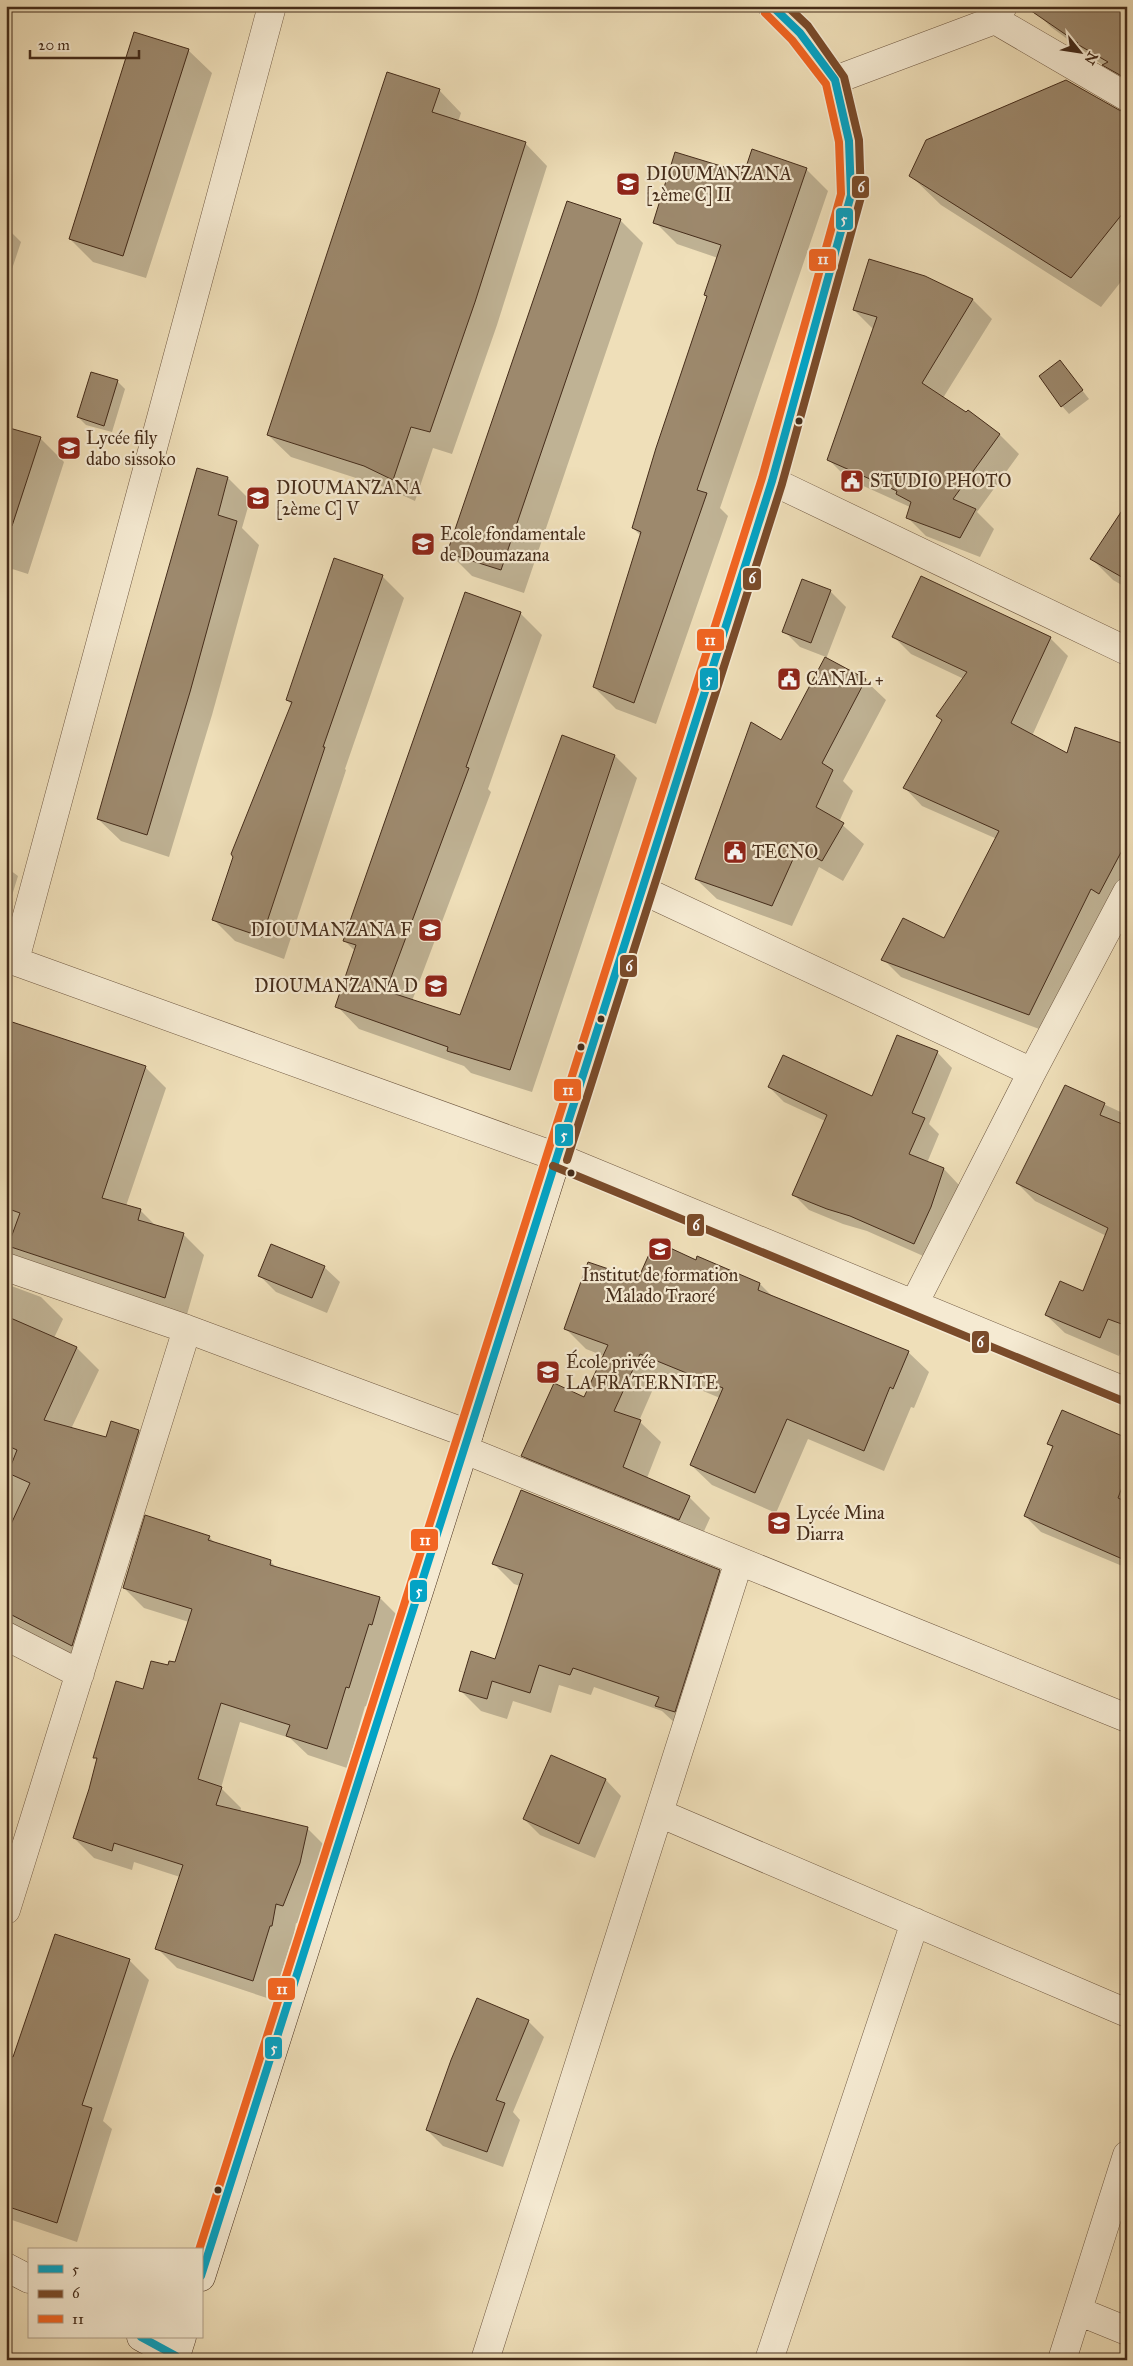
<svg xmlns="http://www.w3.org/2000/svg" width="1133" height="2366" font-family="'IM FELL Great Primer',serif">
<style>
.shadow{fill:#0003}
.building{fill:#9d896d;stroke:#452c1a}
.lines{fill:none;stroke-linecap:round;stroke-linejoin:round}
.street-casing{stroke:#705942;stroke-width:29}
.secondary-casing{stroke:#452c1a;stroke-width:29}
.street{stroke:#f5ead2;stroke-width:28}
.secondary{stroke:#f5ead2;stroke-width:28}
.bus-1-casing{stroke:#f5ead2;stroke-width:11}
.bus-2-casing{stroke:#f5ead2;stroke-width:11}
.bus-3-casing{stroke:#f5ead2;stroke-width:11}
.bus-1{stroke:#03a3c5;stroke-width:8}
.bus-2{stroke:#7a4b2a;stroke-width:8}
.bus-3{stroke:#f26522;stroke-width:8}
.bus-dot{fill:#452c1a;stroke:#f5ead2;stroke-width:2}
.labels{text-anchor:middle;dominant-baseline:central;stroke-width:4.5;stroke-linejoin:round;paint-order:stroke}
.poi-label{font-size:18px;fill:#452c1a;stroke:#f5ead2;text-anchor:start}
.line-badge{stroke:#f5ead2;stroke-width:2}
.badge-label{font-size:14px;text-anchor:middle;font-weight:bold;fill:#fff}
</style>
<rect width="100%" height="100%" fill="#efdfb9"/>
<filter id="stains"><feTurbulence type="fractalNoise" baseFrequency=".004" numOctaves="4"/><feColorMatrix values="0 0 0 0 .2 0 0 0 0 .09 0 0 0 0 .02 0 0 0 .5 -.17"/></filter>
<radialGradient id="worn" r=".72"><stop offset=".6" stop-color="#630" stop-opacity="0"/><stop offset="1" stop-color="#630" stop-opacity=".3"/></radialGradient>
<!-- shadow -->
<path class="shadow" d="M 1127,6 L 1127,83 L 1051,27 L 1038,14 Z
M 188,50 L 212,73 L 146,278 L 93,262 L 70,239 Z
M 439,90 L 461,113 L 458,122 L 525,143 L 547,166 L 497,325 L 452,454 L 433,448 L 415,501 L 387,488 L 291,457 L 268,435 Z
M 1127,122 L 1127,274 L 1101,307 L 941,205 L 911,176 Z
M 806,169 L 828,191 L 720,508 L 728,516 L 656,724 L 616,709 L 594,687 L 641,536 L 633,528 L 708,297 L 705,295 L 718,258 L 677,244 L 655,222 L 745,174 Z
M 620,220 L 643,243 L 524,593 L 472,576 L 448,552 Z
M 6,227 L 21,242 L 6,287 Z
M 925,277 L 973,300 L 992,319 L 943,398 L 966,414 L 968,412 L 1000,435 L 1019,454 L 977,512 L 994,529 L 980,557 L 926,536 L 907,517 L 910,507 L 848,479 L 829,460 L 873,329 L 854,310 Z
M 1060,362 L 1089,399 L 1069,414 L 1062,406 Z
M 117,381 L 125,389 L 112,432 L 86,425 L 78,417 Z
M 6,428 L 40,438 L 64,462 L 28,574 L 6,567 Z
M 198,469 L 228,478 L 250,500 L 242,528 L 259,545 L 212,715 L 169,857 L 121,841 L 98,819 Z
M 1127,505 L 1127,588 L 1113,580 L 1092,559 Z
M 382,576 L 404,598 L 345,769 L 346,770 L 284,959 L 235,941 L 213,919 L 292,705 L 287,700 Z
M 921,578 L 1050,638 L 1068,656 L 1032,736 L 1067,755 L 1127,746 L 1127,893 L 1047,1032 L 901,977 L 883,959 L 945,940 L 997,839 L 922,806 L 905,788 L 943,721 L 937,716 L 964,679 L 911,654 L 893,636 Z
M 830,591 L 846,607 L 826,659 L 865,680 L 886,700 L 843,781 L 853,791 L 839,822 L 864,844 L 843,881 L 819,867 L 792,926 L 717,899 L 696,879 L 782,741 L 826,657 L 800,647 L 784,631 Z
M 520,613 L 542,635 L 488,789 L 491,792 L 412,1001 L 461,1017 L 562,737 L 615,756 L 637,778 L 532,1092 L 471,1073 L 464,1066 L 359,1029 L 337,1006 L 355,951 L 345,941 Z
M 6,867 L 18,876 L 10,902 L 6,901 Z
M 6,1022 L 146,1068 L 166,1088 L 126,1206 L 141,1211 L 156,1226 L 183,1234 L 204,1255 L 186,1318 L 29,1272 L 8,1252 L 14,1233 L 6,1231 Z
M 937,1052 L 952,1068 L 929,1124 L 939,1134 L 927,1163 L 944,1169 L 959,1185 L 946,1223 L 930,1259 L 867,1231 L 843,1224 L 809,1210 L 793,1194 L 825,1121 L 784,1102 L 769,1087 L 873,1098 Z
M 1065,1086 L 1127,1115 L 1127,1246 L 1035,1201 L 1017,1183 Z
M 1127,1250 L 1127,1337 L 1119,1356 L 1065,1333 L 1046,1315 L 1084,1292 Z
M 696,1261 L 760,1284 L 773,1297 L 908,1352 L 929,1372 L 914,1408 L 911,1407 L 884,1471 L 808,1439 L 776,1513 L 712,1485 L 691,1465 L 720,1398 L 660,1373 L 639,1421 L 661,1442 L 647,1478 L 689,1497 L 710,1518 L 700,1540 L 543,1476 L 523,1456 L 585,1399 L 604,1356 L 586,1349 L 566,1329 L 638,1280 Z
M 324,1267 L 340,1282 L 327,1313 L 276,1292 L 260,1276 Z
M 6,1284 L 41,1297 L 63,1319 L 54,1338 L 77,1348 L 99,1370 L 71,1429 L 107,1438 L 139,1431 L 161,1453 L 94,1667 L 6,1621 Z
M 1127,1440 L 1127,1568 L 1041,1532 L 1025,1516 L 1054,1449 L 1048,1444 Z
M 209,1537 L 216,1544 L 270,1561 L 277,1568 L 380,1598 L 400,1618 L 369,1708 L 365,1706 L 347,1768 L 308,1755 L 290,1738 L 240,1722 L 221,1788 L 241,1808 L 240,1812 L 307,1828 L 327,1848 L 303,1925 L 296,1923 L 292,1945 L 290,1945 L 273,2000 L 177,1968 L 157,1948 L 180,1877 L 134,1862 L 132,1870 L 94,1858 L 74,1838 L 98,1760 L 95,1757 L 143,1691 L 169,1667 L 175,1664 L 189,1622 L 144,1608 L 124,1588 Z
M 493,1563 L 719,1571 L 740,1592 L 678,1726 L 662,1711 L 594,1687 L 591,1695 L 559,1685 L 551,1713 L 513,1701 L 507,1719 L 481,1711 L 460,1690 L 496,1660 L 520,1586 L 514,1584 Z
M 551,1757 L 606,1780 L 621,1796 L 595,1858 L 540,1835 L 524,1819 Z
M 129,1960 L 149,1980 L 103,2121 L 112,2129 L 77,2242 L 6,2218 L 6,2056 L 14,2059 Z
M 528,2021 L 544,2037 L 513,2112 L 520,2120 L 503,2167 L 443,2146 L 427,2130 Z"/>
<!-- building -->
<path class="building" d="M 1024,6 L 1127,6 L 1127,79 L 1102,65 L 1108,62 L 1077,44 L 1078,43 Z
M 134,32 L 189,49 L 123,256 L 69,239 Z
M 387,72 L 440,89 L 432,112 L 526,142 L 475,302 L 430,432 L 411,427 L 393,480 L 364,466 L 267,435 Z
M 1066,80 L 1119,110 L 1127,113 L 1127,208 L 1071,278 L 909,176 L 926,140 Z
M 752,149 L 807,168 L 697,490 L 707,493 L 634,703 L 593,687 L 641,532 L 632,528 L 656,448 L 707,296 L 704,295 L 721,245 L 653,223 L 675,152 L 744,173 Z
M 567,201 L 621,219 L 501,570 L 447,553 Z
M 869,259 L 925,276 L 973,299 L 922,383 L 966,412 L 968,410 L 1000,434 L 953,499 L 976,509 L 960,538 L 906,518 L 911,502 L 896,494 L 897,491 L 827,460 L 877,317 L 853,310 Z
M 1060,360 L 1083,390 L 1061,407 L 1039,376 Z
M 91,372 L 118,380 L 104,426 L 77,417 Z
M 6,427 L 41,437 L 12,526 L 6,526 Z
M 197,468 L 228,477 L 218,515 L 237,521 L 190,692 L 147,835 L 97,819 Z
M 1127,503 L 1127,580 L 1090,559 Z
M 334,558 L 383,575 L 323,747 L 325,747 L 262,937 L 212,920 L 233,857 L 231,854 L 292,702 L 286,700 Z
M 921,576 L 1051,637 L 1011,723 L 1067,753 L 1075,727 L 1127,745 L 1127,841 L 1099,894 L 1091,889 L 1029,1015 L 881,960 L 903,918 L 944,938 L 999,831 L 903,788 L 942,720 L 936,716 L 967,672 L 892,637 Z
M 802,579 L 831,590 L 811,643 L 782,632 Z
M 465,592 L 521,612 L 466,767 L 469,768 L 386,991 L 460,1015 L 562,735 L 615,755 L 510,1070 L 447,1051 L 448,1047 L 335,1007 L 356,945 L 343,941 Z
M 825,657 L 866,679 L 822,763 L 833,770 L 816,807 L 844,823 L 822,861 L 798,848 L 772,906 L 695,879 L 751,722 L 781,740 Z
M 6,1020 L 146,1066 L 102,1198 L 141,1209 L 138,1220 L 184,1233 L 165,1298 L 8,1246 L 20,1213 L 6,1208 Z
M 897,1035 L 938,1051 L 912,1113 L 925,1118 L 909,1154 L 944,1168 L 931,1207 L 914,1244 L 850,1216 L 827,1209 L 792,1195 L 827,1115 L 768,1087 L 783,1055 L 872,1096 Z
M 1065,1085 L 1105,1103 L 1100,1115 L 1127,1126 L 1127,1326 L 1108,1319 L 1100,1338 L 1045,1315 L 1060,1281 L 1083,1291 L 1108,1228 L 1016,1183 Z
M 655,1241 L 696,1260 L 697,1256 L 760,1283 L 758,1290 L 909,1351 L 893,1389 L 890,1387 L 864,1451 L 787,1419 L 755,1493 L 690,1465 L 723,1388 L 640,1354 L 614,1411 L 641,1420 L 623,1467 L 690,1496 L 679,1520 L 521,1456 L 554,1383 L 584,1397 L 608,1345 L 564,1329 L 588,1262 L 638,1279 Z
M 271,1244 L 325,1266 L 312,1298 L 258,1276 Z
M 6,1316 L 77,1347 L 44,1420 L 106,1437 L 111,1421 L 139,1430 L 72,1646 L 6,1612 L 6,1535 L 30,1483 L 8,1473 L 17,1450 L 6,1445 Z
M 1062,1410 L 1127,1438 L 1127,1474 L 1118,1498 L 1127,1502 L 1127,1561 L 1024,1516 L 1053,1446 L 1047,1444 Z
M 521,1490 L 720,1570 L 675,1712 L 655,1706 L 659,1697 L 573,1668 L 570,1675 L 539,1665 L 530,1693 L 492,1681 L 487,1699 L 459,1691 L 471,1651 L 495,1659 L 523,1574 L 492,1564 Z
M 145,1515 L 210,1536 L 208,1540 L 271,1560 L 270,1565 L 380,1597 L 372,1625 L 369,1624 L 349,1688 L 346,1687 L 327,1749 L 286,1736 L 290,1725 L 221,1703 L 198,1779 L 222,1787 L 216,1805 L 308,1827 L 300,1863 L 283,1906 L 276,1904 L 272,1926 L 270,1926 L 253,1981 L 155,1949 L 183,1865 L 114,1843 L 112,1851 L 73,1838 L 89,1789 L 97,1758 L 93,1758 L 116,1681 L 143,1689 L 151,1661 L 168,1665 L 169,1661 L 175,1662 L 192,1609 L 123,1588 Z
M 551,1755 L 606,1779 L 579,1844 L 523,1819 Z
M 55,1934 L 130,1959 L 82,2105 L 92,2108 L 57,2223 L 6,2206 L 6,2055 L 13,2057 Z
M 477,1998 L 529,2020 L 496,2100 L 505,2103 L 487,2152 L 426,2130 L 451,2060 Z"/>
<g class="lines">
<!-- street casing -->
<g class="street-casing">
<path id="street" d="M 995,20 L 1127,97
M 835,80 L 995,20 L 1003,6
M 772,481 L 1127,651
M 642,890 L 1032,1072
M 6,958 L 557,1157 L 1127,1392
M 15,960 L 272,6
M 6,1267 L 187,1329 L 469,1434
M 914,1304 L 1032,1072 L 1127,892
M 465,1450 L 1127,1718
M 6,1636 L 80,1674
M 659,1813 L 1127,2013
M 6,1910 L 187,1329
M 1078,2311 L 1127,2331
M 485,2360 L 739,1561
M 769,2360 L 915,1922
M 1062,2360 L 1127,2155"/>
</g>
<!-- secondary casing -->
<g class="secondary-casing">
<path id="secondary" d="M 6,2267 L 29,2279
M 201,2277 L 772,481 L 851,195 L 849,141 L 835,80 L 800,33 L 772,6
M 141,2337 L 176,2356 L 182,2337"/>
</g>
<!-- street -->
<use href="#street" class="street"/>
<!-- secondary -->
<use href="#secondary" class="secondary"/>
<!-- bus-1 casing -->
<g class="bus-1-casing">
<path id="bus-1" d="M 201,2276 L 772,481 L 851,195 L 849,141 L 835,80 L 800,33 L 772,6
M 141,2337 L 176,2356"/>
</g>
<!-- bus-2 casing -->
<g class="bus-2-casing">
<path id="bus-2" d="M 567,1160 L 782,484 L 861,197 L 859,140 L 844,77 L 808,26 L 787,6
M 553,1166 L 1123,1401"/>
</g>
<!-- bus-3 casing -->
<g class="bus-3-casing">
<path id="bus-3" d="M 199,2250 L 762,478 L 841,194 L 839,142 L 826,84 L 792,40 L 765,13"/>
</g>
<!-- bus-1 -->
<use href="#bus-1" class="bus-1"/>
<!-- bus-2 -->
<use href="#bus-2" class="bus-2"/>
<!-- bus-3 -->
<use href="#bus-3" class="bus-3"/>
</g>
<!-- icons -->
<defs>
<g id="school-square" transform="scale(1.25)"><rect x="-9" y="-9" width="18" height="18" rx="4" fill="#8f2418" stroke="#f5ead2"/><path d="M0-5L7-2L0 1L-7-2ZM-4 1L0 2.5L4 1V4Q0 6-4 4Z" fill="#fff"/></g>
<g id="civic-square" transform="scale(1.25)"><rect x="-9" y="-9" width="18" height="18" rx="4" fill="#8f2418" stroke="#f5ead2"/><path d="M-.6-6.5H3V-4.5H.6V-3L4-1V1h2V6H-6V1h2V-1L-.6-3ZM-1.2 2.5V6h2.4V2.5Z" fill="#fff"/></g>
</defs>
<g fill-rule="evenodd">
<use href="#school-square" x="628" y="184"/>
<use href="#school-square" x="69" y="448"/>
<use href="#civic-square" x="852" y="481"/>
<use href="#school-square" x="258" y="498"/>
<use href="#school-square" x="423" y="544"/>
<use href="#civic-square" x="789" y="679"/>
<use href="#civic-square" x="735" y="852"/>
<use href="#school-square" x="430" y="930"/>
<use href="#school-square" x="436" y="986"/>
<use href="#school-square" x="660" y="1249"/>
<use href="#school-square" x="548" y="1372"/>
<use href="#school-square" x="779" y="1523"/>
</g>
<!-- markers -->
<g class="bus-dot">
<circle cx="799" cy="421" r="4.5"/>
<circle cx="601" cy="1019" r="4.5"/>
<circle cx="581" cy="1047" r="4.5"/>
<circle cx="571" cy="1173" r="4.5"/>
<circle cx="218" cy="2190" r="4.5"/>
</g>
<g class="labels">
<!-- poi labels -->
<g class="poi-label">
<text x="646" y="174">DIOUMANZANA<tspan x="646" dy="21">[2ème C] II</tspan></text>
<text x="86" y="438">Lycée fily<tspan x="86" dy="21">dabo sissoko</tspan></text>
<text x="870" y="481">STUDIO PHOTO</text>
<text x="276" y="488">DIOUMANZANA<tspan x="276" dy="21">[2ème C] V</tspan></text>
<text x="440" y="534">Ecole fondamentale<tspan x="440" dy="21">de Doumazana</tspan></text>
<text x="806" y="679">CANAL +</text>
<text x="752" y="852">TECNO</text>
<text x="412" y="930" text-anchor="end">DIOUMANZANA F</text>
<text x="418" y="986" text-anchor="end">DIOUMANZANA D</text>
<text x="660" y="1275" text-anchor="middle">Institut de formation<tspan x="660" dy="21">Malado Traoré</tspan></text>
<text x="566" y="1362">École privée<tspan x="566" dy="21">LA FRATERNITE</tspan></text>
<text x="796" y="1513">Lycée Mina<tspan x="796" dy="21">Diarra</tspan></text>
</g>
</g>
<g class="line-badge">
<rect x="851" y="175" width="19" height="24" rx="5" fill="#7a4b2a"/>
<rect x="835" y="207" width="19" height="24" rx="5" fill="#03a3c5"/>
<rect x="808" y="248" width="29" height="24" rx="5" fill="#f26522"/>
<rect x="742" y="567" width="20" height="24" rx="5" fill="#7a4b2a"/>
<rect x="696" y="628" width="29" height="24" rx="5" fill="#f26522"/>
<rect x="699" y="667" width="20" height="24" rx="5" fill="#03a3c5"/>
<rect x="619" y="954" width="19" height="24" rx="5" fill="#7a4b2a"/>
<rect x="553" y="1078" width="29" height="24" rx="5" fill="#f26522"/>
<rect x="554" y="1123" width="20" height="24" rx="5" fill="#03a3c5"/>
<rect x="686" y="1213" width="19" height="24" rx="5" fill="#7a4b2a"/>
<rect x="971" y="1330" width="19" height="24" rx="5" fill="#7a4b2a"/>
<rect x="410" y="1528" width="29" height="24" rx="5" fill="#f26522"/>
<rect x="409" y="1579" width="19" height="24" rx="5" fill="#03a3c5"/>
<rect x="267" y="1977" width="29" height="24" rx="5" fill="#f26522"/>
<rect x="264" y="2036" width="19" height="24" rx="5" fill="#03a3c5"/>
</g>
<g class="badge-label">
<text x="861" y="192">6</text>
<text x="844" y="224">5</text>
<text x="823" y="264">11</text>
<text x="752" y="583">6</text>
<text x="710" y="645">11</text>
<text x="709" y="684">5</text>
<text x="629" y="971">6</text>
<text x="568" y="1095">11</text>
<text x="564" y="1140">5</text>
<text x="696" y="1230">6</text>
<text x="980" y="1347">6</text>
<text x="425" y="1545">11</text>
<text x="419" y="1596">5</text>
<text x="282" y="1994">11</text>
<text x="274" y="2053">5</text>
</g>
<!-- margin -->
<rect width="1133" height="2366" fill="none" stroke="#efdfb9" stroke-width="25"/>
<rect x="8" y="8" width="1118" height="2351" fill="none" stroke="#452c1a" stroke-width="2.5"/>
<rect x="12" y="12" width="1108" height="2341" fill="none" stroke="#452c1a"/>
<!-- legend -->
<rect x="28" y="2248" width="175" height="90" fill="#f5ead2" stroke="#af9e88"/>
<rect x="38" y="2265" width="25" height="8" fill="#03a3c5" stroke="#af9e88"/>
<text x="72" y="2274" font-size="15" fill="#452c1a">5</text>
<rect x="38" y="2290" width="25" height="8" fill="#7a4b2a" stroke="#af9e88"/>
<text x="72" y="2298" font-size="15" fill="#452c1a">6</text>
<rect x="38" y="2315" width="25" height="8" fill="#f26522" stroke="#af9e88"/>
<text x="72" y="2324" font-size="15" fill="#452c1a">11</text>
<!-- north arrow -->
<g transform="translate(1080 52) rotate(120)" stroke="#f5ead2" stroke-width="4" paint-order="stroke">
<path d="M0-4L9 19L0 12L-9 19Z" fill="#452c1a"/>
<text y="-8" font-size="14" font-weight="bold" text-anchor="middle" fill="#452c1a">N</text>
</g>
<!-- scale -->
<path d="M30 50v8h109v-8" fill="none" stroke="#452c1a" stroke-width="2.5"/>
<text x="38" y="50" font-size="15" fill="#452c1a" stroke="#f5ead2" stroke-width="4" paint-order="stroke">20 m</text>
<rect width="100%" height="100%" filter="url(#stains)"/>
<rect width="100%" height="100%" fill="url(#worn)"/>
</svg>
